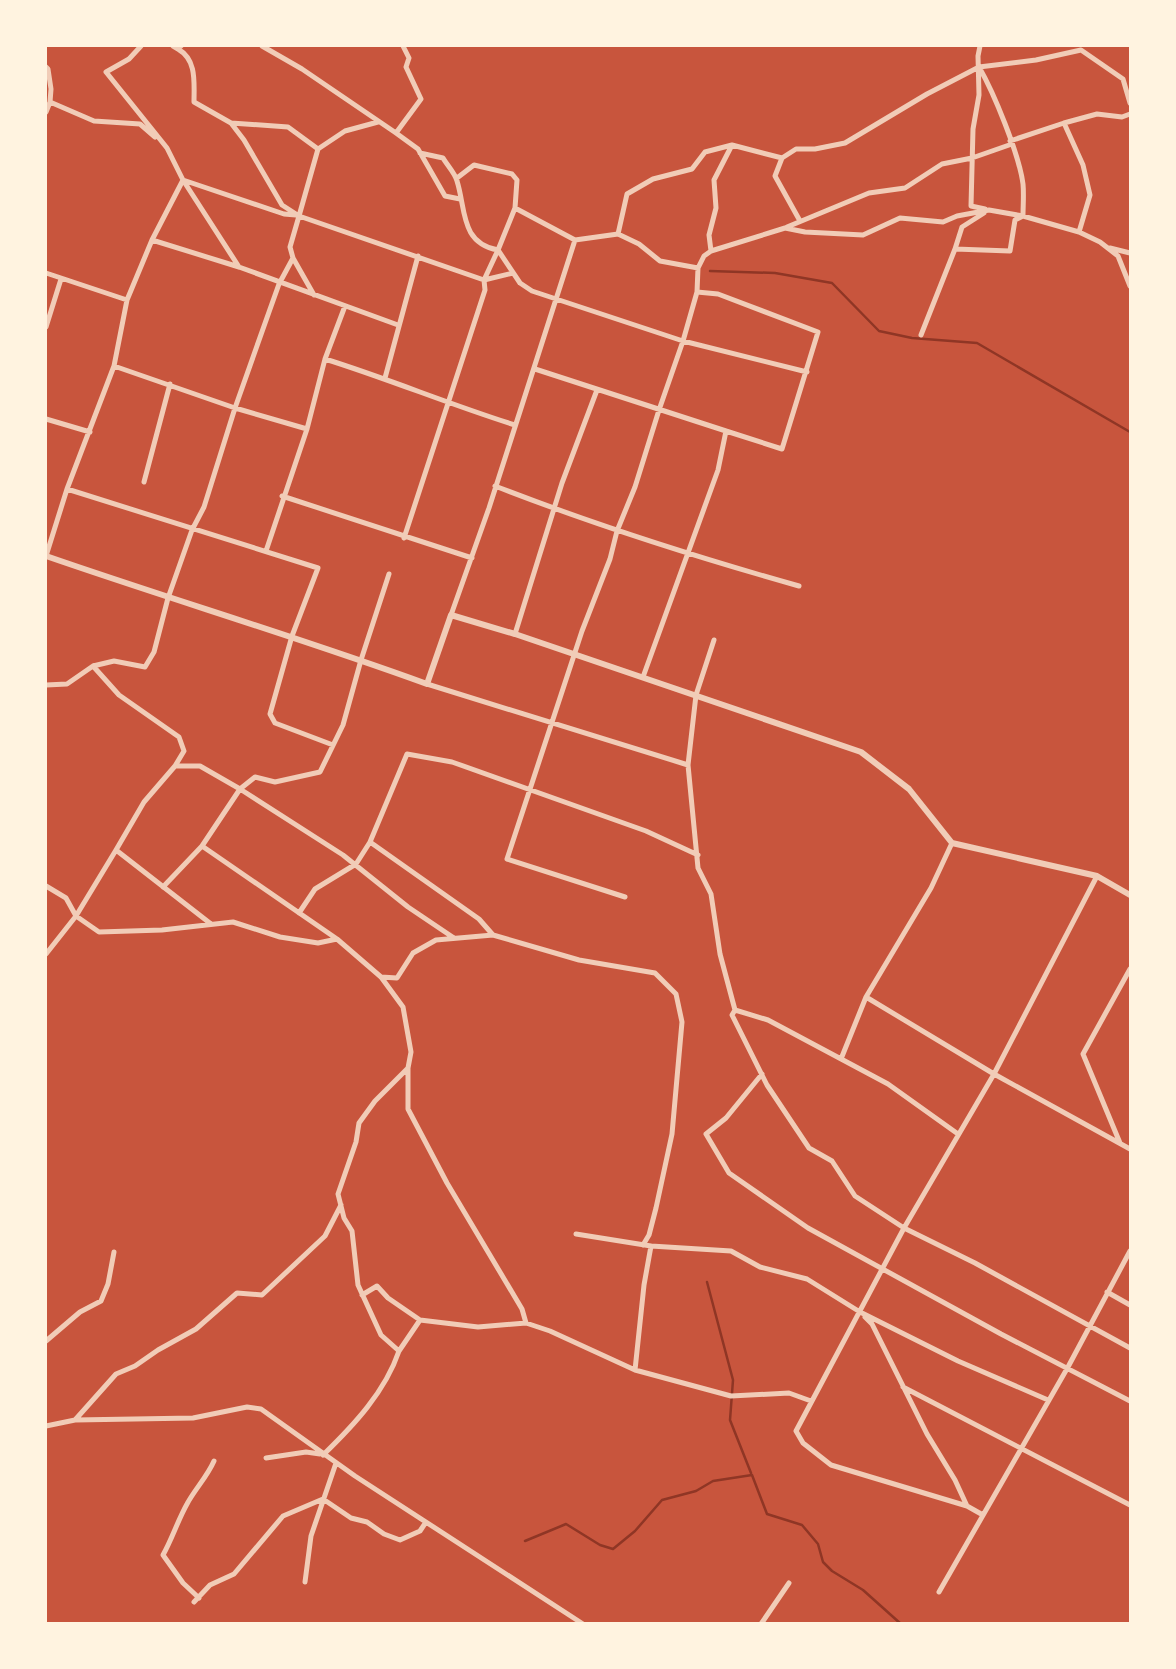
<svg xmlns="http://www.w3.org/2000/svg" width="1176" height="1669" font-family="Cabin,sans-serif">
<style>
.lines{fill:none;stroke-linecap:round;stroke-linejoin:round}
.stream{stroke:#8f3625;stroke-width:2.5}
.minor{stroke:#f1ccb7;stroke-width:5}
.tertiary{stroke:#f1ccb7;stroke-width:6}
</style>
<rect width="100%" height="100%" fill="#c8553d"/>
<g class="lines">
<!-- stream -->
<path class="stream" d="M 710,271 L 775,273 L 832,283 L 879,331 L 912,338 L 977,343 L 1130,432
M 707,1282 L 733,1380 L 730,1420 L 751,1473
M 525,1541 L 566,1524 L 600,1545 L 613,1549 L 635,1531 L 662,1500 L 696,1491 L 713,1481 L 752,1475 L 767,1514 L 802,1525 L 818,1544 L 823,1562 L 832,1571 L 863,1590 L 901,1624"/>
<!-- minor -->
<path class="minor" d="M 141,46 L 129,59 L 106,72 L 167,148 L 183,180 L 239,267
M 173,46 L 178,49 L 181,46
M 262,46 L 302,69 L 396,133 L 421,99 L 406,67 L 409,58 L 403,46
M 980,46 L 978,56 L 979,95 L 973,129 L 971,206 L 985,209
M 178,49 C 197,60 194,82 194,102 L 231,123 L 288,127 L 318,149
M 46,67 L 48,69 L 51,89 L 50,102 L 94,121 L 140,124 L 155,137
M 46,112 L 50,102
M 378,122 L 345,131 L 318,149 L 299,216 L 484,280 L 485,290 L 404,538
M 1064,123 L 1097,114 L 1122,117 L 1130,114
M 396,133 L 418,149 L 445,196 L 460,199
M 1010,141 L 1064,123 L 1083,165 L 1090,195 L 1079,232
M 420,153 L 443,158 C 447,165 455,173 457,181 C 466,209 460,243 498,250 L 484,280 L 513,273
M 782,158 L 796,149 L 815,149 L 845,143 L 927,94 L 979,67 L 1036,60 L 1081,50 L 1123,79 L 1130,103
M 457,178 L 474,165 L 512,174 L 517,180 L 515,208 L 575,240 L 618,234 L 639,244 L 660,261 L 698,268
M 515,208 L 498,250 L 520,283 L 532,291 L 683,341 L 807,372
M 787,227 L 869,193 L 905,188 L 942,164 L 972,158 L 1012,144
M 618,234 L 627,194 L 653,179 L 692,169 L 705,152 L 732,145 L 782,158 L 775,176 L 800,221
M 152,240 L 239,267 L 398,325
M 1110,248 L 1130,253
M 955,249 L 962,227 L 984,213
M 711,251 L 785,228 L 805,232 L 863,235 L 900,218 L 943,222 L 957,216 L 989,210 L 1023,216 L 1079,232 L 1100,242 L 1118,256 L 1130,286
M 293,258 L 314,295
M 46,273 L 127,300
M 697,292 L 718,294 L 818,332 L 782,449 L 726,431
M 46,327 L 61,279
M 921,335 L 955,249 L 1010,251 L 1015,220 L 1023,216 C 1023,206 1024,194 1023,184 C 1019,154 994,93 979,67
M 325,359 C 389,379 451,405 515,425
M 114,366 L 235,408 L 307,429
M 535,369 L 726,431 L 718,470 L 643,677
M 385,378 L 418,256
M 46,419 L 90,432
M 144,482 L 170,384
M 495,486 C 595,525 696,557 799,586
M 67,489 L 318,568 L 292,636 L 270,714 L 275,723 L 333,745
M 282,496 L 472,558
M 266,551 L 307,429 L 325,359 L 345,306
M 46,556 L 67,489 L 114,366 L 127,300 L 152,240 L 183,180 L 284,214 L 296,215
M 451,615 L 489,508 L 575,240
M 515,634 L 562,483 L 597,390
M 714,640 L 696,695 L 688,765 L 698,868 L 711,894 L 720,954 L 735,1010 L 732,1015 L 767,1085 L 809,1148 L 832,1161 L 855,1196 L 904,1228 L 975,1263 L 1130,1348
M 427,684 L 688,765
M 46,685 L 67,684 L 93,666
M 175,766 L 184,751 L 179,737 L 119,695 L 93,666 L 114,661 L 145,667 L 154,652 L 168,598 L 192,530 L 204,507 L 235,408 L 269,312 L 279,284 L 293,258 L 290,247 L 299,216 L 282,205 L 244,140 L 231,123
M 202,846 L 240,789 L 255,777 L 275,782 L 320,772 L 343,725 L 361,660 L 389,574
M 116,850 L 144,802 L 175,766 L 200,766 L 240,789 L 343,855 L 408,907 L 454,938
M 46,886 L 66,898 L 76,916 L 99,932 L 162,930 L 233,922 L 280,937 L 318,943 L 337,939
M 163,887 L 202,846 L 337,939 L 381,977 L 403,1007 L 411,1052 L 408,1068
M 625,897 L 507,859 L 582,631 L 610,559 L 617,531 L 635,487 L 659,410 L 683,341 L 697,292 L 698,268 L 704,256 L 711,251 L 709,235 L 716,208 L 714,180 L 732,145
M 299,913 L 315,889 L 356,864 L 370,842
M 493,935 L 479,919 L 370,842 L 407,754 L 452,762 L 646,831 L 698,855
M 46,954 L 76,916 L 116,850 L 211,924
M 381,977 L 397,978 L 413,953 L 436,940 L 493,935 L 579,960 L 655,973 L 676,994 L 682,1022 L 672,1134 L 656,1208 L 649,1235 L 643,1245
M 866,997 L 994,1074 L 1130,1149
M 735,1010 L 768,1020 L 888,1084 L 958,1134
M 841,1059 L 866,997 L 931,888 L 952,843
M 762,1074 L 726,1118 L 706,1134 L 729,1173 L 808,1228 L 1001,1334 L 1130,1401
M 1120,1143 L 1083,1054 L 1130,969
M 576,1234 L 651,1246 L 731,1251 L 760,1267 L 807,1279 L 860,1312 L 958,1361 L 1048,1400
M 651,1246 L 644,1285 L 635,1370 L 731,1396 L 789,1393 L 811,1401
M 1107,1292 L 1130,1305
M 362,1295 L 377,1286 L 388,1298 L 420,1320 L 399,1351 L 381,1335 L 358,1285 L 352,1231 L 344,1218 L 338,1194 L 356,1142 L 359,1123 L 375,1101 L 408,1068 L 408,1109 L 447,1183 L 522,1309 L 526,1323
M 865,1317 L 872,1324 L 927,1434 L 955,1480 L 967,1506 L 983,1515
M 420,1320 L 478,1327 L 526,1323 L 550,1331 L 635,1370
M 46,1341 L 80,1312 L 101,1301 L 108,1284 L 114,1252
M 903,1387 L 1130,1505
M 75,1420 L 193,1418 L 247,1407 L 261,1409 L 355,1476 L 583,1624
M 46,1426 L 75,1420 L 116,1374 L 135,1366 L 158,1350 L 196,1329 L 237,1293 L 262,1295 L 325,1236 L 341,1205
M 323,1455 C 354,1425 385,1392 399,1351
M 266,1458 L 306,1452 L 320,1454
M 967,1506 L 831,1465 L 803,1443 L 796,1431 L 904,1228 L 994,1074 L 1097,876
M 305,1582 L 311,1536 L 336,1463
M 939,1592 L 1068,1367 L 1130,1251
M 199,1598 L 183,1583 L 163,1555 C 172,1539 178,1520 187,1504 C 195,1489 207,1477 214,1461
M 194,1602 L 210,1585 L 234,1574 L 283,1516 L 323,1499 L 351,1518 L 367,1522 L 384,1534 L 400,1540 L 420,1531 L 426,1522
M 761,1624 L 789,1583"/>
<!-- tertiary -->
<path class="tertiary" d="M 46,556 C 173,600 301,638 427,684 L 451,615 L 515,634 L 861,752 L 909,789 L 952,843 L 1097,876 L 1130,895"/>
</g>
<!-- border -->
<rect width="1176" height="1669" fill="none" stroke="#fff3e0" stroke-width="94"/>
</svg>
